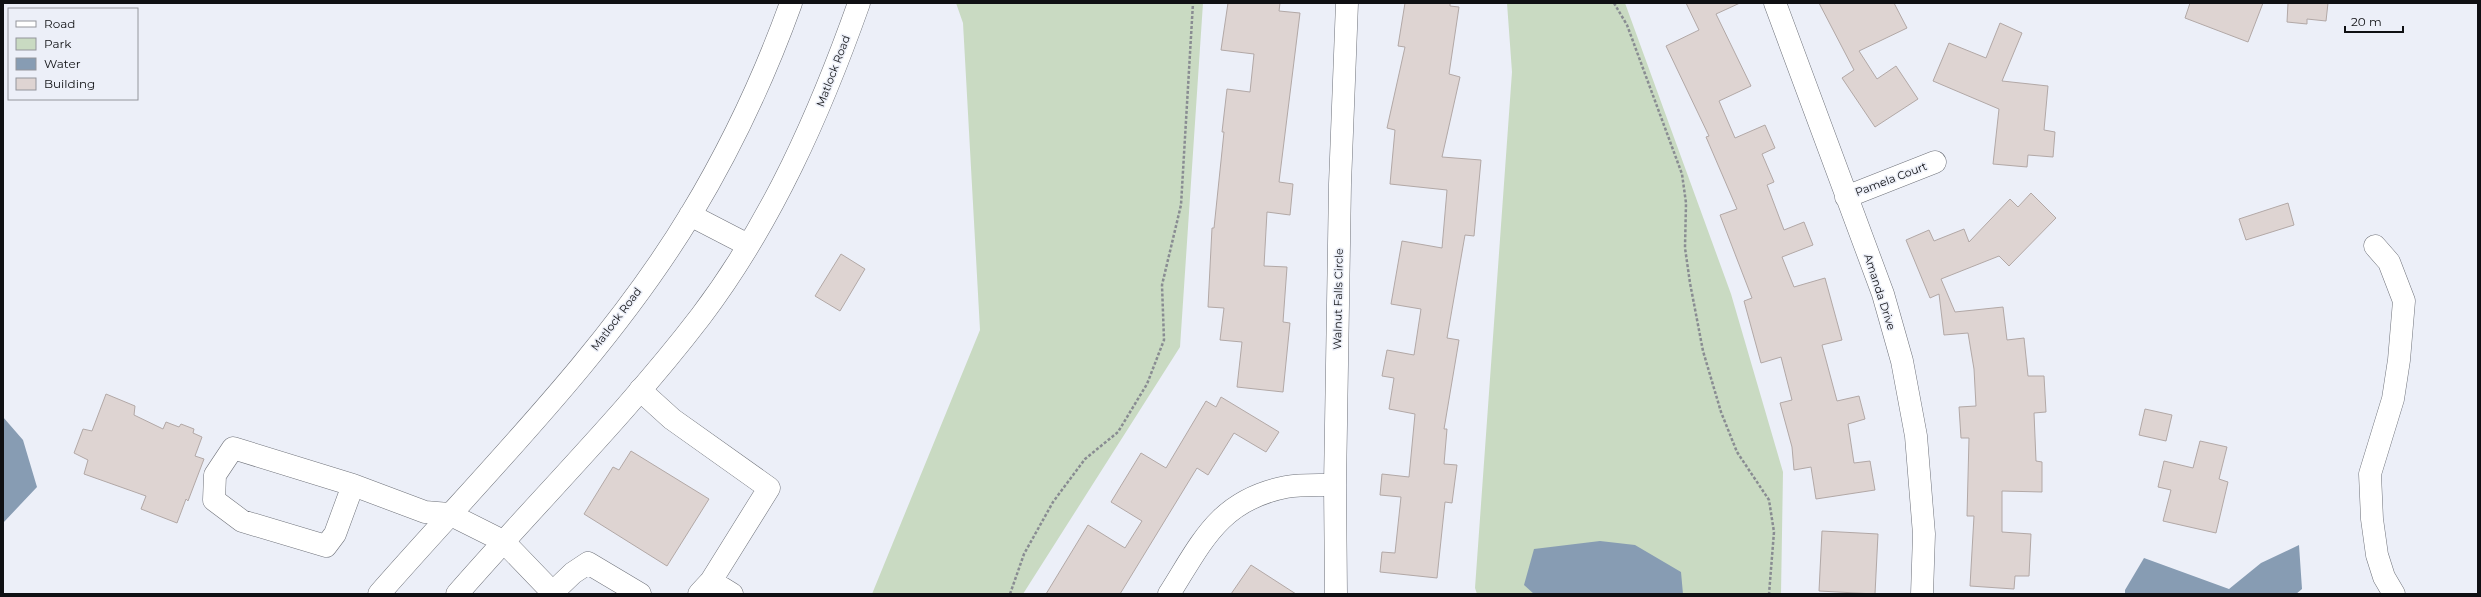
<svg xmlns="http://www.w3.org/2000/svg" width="2481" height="597" font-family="Montserrat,sans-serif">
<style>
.green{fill:#c9dac2}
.water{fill:#879cb3}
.building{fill:#ded4d2;stroke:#b2a8a6}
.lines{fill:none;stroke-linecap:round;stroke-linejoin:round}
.minor-casing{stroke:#6f727a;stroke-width:23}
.major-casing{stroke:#6f727a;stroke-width:23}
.path{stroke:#898c92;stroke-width:2.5;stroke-dasharray:3 2;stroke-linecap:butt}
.minor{stroke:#fff;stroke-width:22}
.major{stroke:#fff;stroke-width:22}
.labels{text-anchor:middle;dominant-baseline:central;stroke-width:3;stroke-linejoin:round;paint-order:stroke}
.street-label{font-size:11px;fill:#0f1013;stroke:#eceff8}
</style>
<rect width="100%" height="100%" fill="#eceff8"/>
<!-- green -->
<path class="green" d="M 956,3 L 1203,3 L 1180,347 L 1023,594 L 872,594 L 980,330 L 963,23 Z
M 1507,3 L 1625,3 L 1731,294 L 1783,472 L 1781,594 L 1477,594 L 1475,588 L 1512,72 Z"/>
<!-- water -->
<path class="water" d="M 3,417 L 23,440 L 37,487 L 3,523 Z
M 1600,541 L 1635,545 L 1681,572 L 1683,594 L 1534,594 L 1524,585 L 1534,549 Z
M 2299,545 L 2302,589 L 2296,594 L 2125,594 L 2125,590 L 2144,558 L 2229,589 L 2261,563 Z"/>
<!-- building -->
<path class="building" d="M 1228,3 L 1280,3 L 1279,11 L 1300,13 L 1279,182 L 1293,184 L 1290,215 L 1267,212 L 1264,266 L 1287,267 L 1283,322 L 1290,323 L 1283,392 L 1237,387 L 1242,342 L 1220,340 L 1224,308 L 1208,307 L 1212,228 L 1214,228 L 1224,132 L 1222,132 L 1227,89 L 1250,92 L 1254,54 L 1221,50 Z
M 1405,3 L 1450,3 L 1450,6 L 1459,7 L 1449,74 L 1460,77 L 1442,157 L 1481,160 L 1474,236 L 1465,235 L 1447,338 L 1459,340 L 1444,429 L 1447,429 L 1444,464 L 1457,465 L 1452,503 L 1445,502 L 1437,578 L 1380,572 L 1382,552 L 1395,553 L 1401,497 L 1380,495 L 1382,474 L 1409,477 L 1415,414 L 1389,409 L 1394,378 L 1382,376 L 1387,350 L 1414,355 L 1421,309 L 1391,304 L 1402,241 L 1442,248 L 1447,190 L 1390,184 L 1395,130 L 1387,128 L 1405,47 L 1398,46 Z
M 1686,3 L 1740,3 L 1716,14 L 1751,86 L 1719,101 L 1735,138 L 1765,125 L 1775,148 L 1762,154 L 1774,182 L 1767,185 L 1784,230 L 1804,222 L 1813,245 L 1782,257 L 1794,287 L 1825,278 L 1842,340 L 1822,345 L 1837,401 L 1859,396 L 1865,419 L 1848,424 L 1854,463 L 1870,461 L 1875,490 L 1816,499 L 1811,467 L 1794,470 L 1792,447 L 1780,403 L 1792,400 L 1781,357 L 1761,363 L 1744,301 L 1752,298 L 1720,215 L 1737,209 L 1706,137 L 1709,136 L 1666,46 L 1699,30 Z
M 1819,3 L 1894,3 L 1907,28 L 1859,51 L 1877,79 L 1896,66 L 1918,99 L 1875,127 L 1842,78 L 1854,70 Z
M 2190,3 L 2263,3 L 2248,42 L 2185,18 Z
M 2288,3 L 2328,3 L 2326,21 L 2307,19 L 2307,24 L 2287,22 Z
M 2000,23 L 2022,33 L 2002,81 L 2048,86 L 2044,130 L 2055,132 L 2053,157 L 2028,155 L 2027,167 L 1993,164 L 1999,109 L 1933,81 L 1949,43 L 1986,58 Z
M 2031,193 L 2056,218 L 2009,266 L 1999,256 L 1941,279 L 1955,312 L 2003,307 L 2007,340 L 2024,338 L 2028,376 L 2044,376 L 2046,412 L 2034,413 L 2036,461 L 2042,462 L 2042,492 L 2002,491 L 2002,532 L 2031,534 L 2029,576 L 2015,576 L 2014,589 L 1970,586 L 1974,516 L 1967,516 L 1969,438 L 1961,438 L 1959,407 L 1976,406 L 1974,369 L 1968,333 L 1944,335 L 1939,294 L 1930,298 L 1906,240 L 1929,230 L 1934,241 L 1964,229 L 1969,242 L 2010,199 L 2018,207 Z
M 2288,203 L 2294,225 L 2246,240 L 2239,219 Z
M 841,254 L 865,269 L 840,311 L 815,296 Z
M 106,394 L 135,406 L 134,415 L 163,429 L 166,422 L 179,427 L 181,424 L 194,429 L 193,433 L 202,437 L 195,456 L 204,459 L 188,501 L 186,499 L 177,523 L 141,509 L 146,496 L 84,474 L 88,460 L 74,453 L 83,429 L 92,431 Z
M 1221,397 L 1279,432 L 1266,452 L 1234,433 L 1208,475 L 1197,468 L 1120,594 L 1046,594 L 1088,525 L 1125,548 L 1142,521 L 1111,502 L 1141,453 L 1166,468 L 1206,401 L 1216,407 Z
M 2145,409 L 2172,415 L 2166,441 L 2139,435 Z
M 2200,441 L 2227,447 L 2219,479 L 2228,482 L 2216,533 L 2163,521 L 2171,490 L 2158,487 L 2164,461 L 2193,468 Z
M 631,451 L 709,499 L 667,566 L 584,514 L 613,467 L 619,470 Z
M 1822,531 L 1878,534 L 1875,594 L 1819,591 Z
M 1251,565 L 1296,594 L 1231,594 Z"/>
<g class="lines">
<!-- minor casing -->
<g class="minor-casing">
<path id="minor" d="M 1775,3 L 1883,294 L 1902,361 L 1916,436 L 1924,534 L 1922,594
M 1846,197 L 1935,162
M 2375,246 L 2389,262 L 2404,301 L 2399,360 L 2393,399 L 2370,474 L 2372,519 L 2377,555 L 2384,577 L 2394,594
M 640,390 L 672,419 L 769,488 L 711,581 L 699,594
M 353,485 L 335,534 L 326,546 L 242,521 L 214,500 L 215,475 L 233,448 L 353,485 L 425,512 L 449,514
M 503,541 L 554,594
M 711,581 L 732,594
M 551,594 L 573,573 L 588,563 L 640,594
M 1169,594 C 1202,542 1219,500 1286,487 C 1301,484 1319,485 1335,485
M 1336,594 L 1335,485 L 1340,184 L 1347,3"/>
</g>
<!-- major casing -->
<g class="major-casing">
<path id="major" d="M 690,215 L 748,245
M 449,514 L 503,541
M 379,594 C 485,473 608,352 691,214 C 732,146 764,78 791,3
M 457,594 C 538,501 626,414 701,316 C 772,222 820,113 859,3"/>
</g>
<!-- path -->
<path class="path" d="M 1614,3 L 1627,25 L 1682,174 L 1686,203 L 1685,248 L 1690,283 L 1703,351 L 1721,412 L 1737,452 L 1769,500 L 1774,532 L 1769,594
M 1010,594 L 1024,554 L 1053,502 L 1085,459 L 1118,432 L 1147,384 L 1164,340 L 1162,285 L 1181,205 L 1193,3"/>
<!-- minor -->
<use href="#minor" class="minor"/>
<!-- major -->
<use href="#major" class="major"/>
</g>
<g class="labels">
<!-- street labels -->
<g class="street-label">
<text transform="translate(833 71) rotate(-69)">Matlock Road</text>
<text transform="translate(1891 179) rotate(-21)">Pamela Court</text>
<text transform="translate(1880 292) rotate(72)">Amanda Drive</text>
<text transform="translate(1338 299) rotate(-89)">Walnut Falls Circle</text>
<text transform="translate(616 319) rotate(-53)">Matlock Road</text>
</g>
</g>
<!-- border -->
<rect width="2481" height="597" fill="none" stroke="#0f1013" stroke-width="8"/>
<!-- legend -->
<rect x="8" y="8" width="130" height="92" fill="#eceff8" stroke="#94969c"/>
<rect x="16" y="21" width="20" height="6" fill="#ffffff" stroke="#94969c"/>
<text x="44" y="28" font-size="12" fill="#0f1013">Road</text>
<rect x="16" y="38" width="20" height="12" fill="#c9dac2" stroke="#94969c"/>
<text x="44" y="48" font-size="12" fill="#0f1013">Park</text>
<rect x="16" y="58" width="20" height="12" fill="#879cb3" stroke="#94969c"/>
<text x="44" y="68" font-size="12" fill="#0f1013">Water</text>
<rect x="16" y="78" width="20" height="12" fill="#ded4d2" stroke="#94969c"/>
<text x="44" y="88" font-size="12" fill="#0f1013">Building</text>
<!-- scale -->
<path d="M2345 26v6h58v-6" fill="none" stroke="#0f1013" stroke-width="2"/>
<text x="2351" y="26" font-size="12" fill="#0f1013" stroke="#eceff8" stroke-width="3" paint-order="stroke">20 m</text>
</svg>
